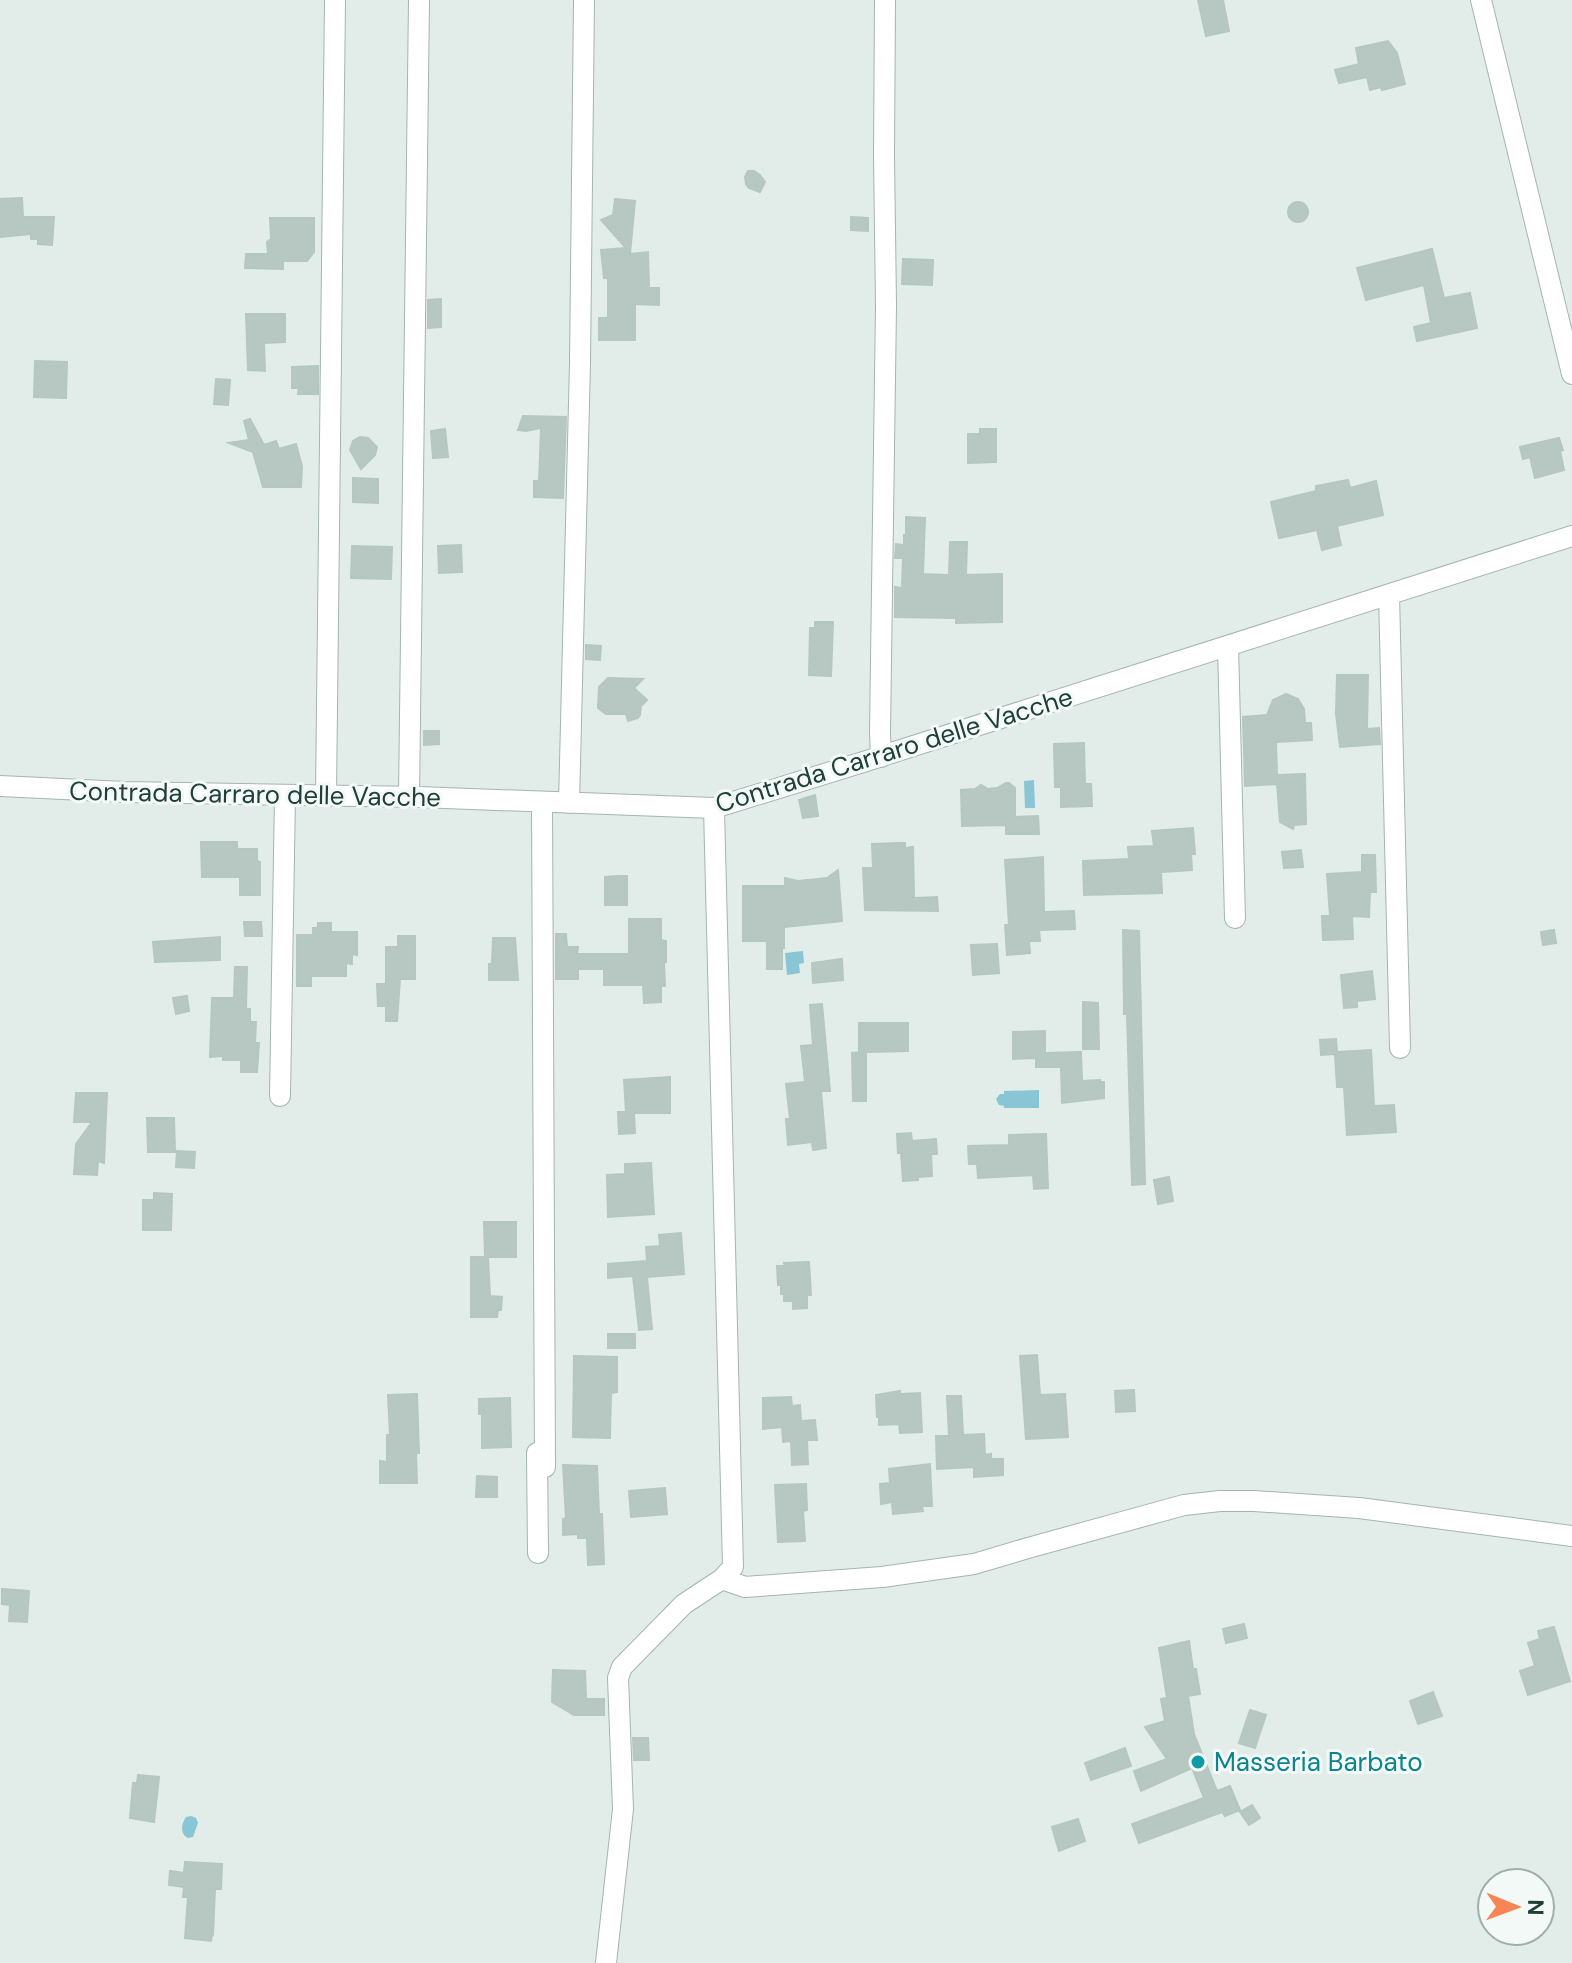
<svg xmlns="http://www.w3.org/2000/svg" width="1572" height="1963" font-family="'DM Sans',sans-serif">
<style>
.water{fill:#88c5d5}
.building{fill:#b7c8c2;stroke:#b4c7c0;stroke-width:2}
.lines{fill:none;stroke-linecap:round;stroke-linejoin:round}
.street-casing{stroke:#a4b5b1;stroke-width:22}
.street{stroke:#fff;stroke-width:20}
.culture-dot{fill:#0f9aa8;stroke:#f3f9f7;stroke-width:3}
.labels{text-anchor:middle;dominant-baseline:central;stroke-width:6;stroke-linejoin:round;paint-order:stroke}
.street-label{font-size:26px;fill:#213f39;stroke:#f3f9f7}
.culture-label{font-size:26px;fill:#0d838f;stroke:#f3f9f7;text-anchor:start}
</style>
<rect width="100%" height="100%" fill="#e2ede9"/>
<!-- water -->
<path class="water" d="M 1034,780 L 1035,808 L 1025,808 L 1024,781 Z
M 803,951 L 804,963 L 799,964 L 800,973 L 787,975 L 785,953 Z
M 1039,1090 L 1039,1108 L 1004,1108 L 1004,1106 L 999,1105 L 996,1099 L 1000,1094 L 1004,1094 L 1004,1091 Z
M 191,1816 L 196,1818 L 198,1823 L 193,1837 L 188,1838 C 180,1834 181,1824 186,1817 Z"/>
<!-- building -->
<path class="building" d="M 1198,0 L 1223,0 L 1229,31 L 1206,36 Z
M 1388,41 L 1397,53 L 1405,84 L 1382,90 L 1381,87 L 1370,90 L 1367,77 L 1339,83 L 1335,70 L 1359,64 L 1356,48 Z
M 748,171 L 754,171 L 760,175 L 765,182 L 760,192 L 749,188 L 746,184 L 745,177 Z
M 22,198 L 23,217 L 54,217 L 52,245 L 38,244 L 38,239 L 31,239 L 31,234 L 0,237 L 0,199 Z
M 615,199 L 635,201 L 630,254 L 648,252 L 649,288 L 659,288 L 659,305 L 635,304 L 635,340 L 599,340 L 599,318 L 608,318 L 608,278 L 604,278 L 601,250 L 626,248 L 601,220 L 613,215 Z
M1288 212a10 10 0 1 1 20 0a10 10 0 1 1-20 0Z
M 851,217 L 868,218 L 868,231 L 851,230 Z
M 270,218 L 314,218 L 314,252 L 307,261 L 283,261 L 283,269 L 245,268 L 246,254 L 268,254 L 267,242 L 271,239 Z
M 1432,249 L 1444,298 L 1470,293 L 1477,328 L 1417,341 L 1414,327 L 1431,323 L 1424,285 L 1366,300 L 1357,268 Z
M 903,259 L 933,260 L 932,285 L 902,284 Z
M 441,299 L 441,327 L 428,328 L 428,300 Z
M 246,314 L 285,314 L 285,342 L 264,343 L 265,371 L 248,370 Z
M 35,361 L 67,362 L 66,398 L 34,397 Z
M 318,366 L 318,394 L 298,394 L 299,388 L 292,388 L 292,367 Z
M 216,379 L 230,380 L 228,405 L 214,404 Z
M 523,416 L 566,417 L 563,498 L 534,497 L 534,481 L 539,481 L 541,428 L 526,431 L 518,430 Z
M 250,419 L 264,445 L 276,441 L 279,449 L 296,444 L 302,466 L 301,487 L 263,487 L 253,452 L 229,443 L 249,440 L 244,421 Z
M 445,429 L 448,457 L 433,458 L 431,431 Z
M 980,429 L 996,429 L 996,462 L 968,463 L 968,434 L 980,434 Z
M 360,437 L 368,438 L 377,447 L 375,455 L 361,469 L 350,450 L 353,441 Z
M 1559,438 L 1563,450 L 1560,451 L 1564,470 L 1535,478 L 1530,457 L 1523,459 L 1520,447 Z
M 353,478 L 378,479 L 378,503 L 353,502 Z
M 1348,480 L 1350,488 L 1376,481 L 1383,515 L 1337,526 L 1341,545 L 1322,550 L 1317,530 L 1279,538 L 1271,502 L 1316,491 L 1316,486 Z
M 906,517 L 925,518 L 923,574 L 949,575 L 950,542 L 967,542 L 966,575 L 1002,574 L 1002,622 L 956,623 L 956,618 L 895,617 L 895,587 L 902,588 L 903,558 L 895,558 L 896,544 L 904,545 L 904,535 L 906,535 Z
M 461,545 L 462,572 L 439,573 L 438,546 Z
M 352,546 L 392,547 L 391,579 L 351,578 Z
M 815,622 L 833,622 L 831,676 L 809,675 L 810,628 L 815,628 Z
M 586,645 L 601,646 L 600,660 L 586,659 Z
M 1337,675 L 1368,675 L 1367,729 L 1379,728 L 1380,744 L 1340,747 L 1336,714 Z
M 608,678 L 643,679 L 634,688 L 647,700 L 641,706 L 640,715 L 638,718 L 628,721 L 626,714 L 606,714 L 598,708 L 599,687 Z
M 1286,694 L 1298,699 L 1304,709 L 1305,723 L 1311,723 L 1312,740 L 1276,742 L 1277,775 L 1305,774 L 1306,824 L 1294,825 L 1293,829 L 1280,822 L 1277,784 L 1245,786 L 1243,717 L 1267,715 L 1273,700 Z
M 424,731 L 439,731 L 439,744 L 424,745 Z
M 1084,743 L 1085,784 L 1091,784 L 1092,806 L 1061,807 L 1061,787 L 1055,787 L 1054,744 Z
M 1006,783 L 1009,783 L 1015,788 L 1015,817 L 1038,816 L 1039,834 L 1006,834 L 1006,825 L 962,826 L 961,790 L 975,789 L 981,785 L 988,789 L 997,788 Z
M 815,795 L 818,816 L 803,818 L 799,800 Z
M 1193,828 L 1195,854 L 1191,854 L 1192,870 L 1161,872 L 1162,893 L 1084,895 L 1083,861 L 1129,859 L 1128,847 L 1154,846 L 1152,831 Z
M 201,842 L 237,842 L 237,849 L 257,849 L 257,861 L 260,862 L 260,895 L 240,895 L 240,877 L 202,877 Z
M 898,843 L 905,843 L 905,848 L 913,847 L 914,898 L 937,897 L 938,911 L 865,910 L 863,868 L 873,868 L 872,844 Z
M 1301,850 L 1303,867 L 1284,868 L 1282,852 Z
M 1362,855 L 1375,855 L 1376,892 L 1370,892 L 1369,917 L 1352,916 L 1353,939 L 1323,940 L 1322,916 L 1330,916 L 1327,874 L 1362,872 Z
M 1043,857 L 1044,912 L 1074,911 L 1075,929 L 1039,930 L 1040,941 L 1029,941 L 1030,953 L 1007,955 L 1005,925 L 1009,925 L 1005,860 Z
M 838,870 L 842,921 L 784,927 L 784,948 L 782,948 L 782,969 L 767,969 L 767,941 L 743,941 L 743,886 L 785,886 L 785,878 L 798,881 L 827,878 Z
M 619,876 L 627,876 L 627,905 L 605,905 L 605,877 Z
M 629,919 L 661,919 L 661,940 L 666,941 L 666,962 L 664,962 L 665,986 L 661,986 L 661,1002 L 644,1003 L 643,985 L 604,985 L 604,969 L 578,969 L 578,979 L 556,979 L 556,934 L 566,934 L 567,947 L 578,947 L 577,954 L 629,954 Z
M 244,922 L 261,922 L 262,936 L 245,936 Z
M 318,923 L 331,923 L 331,932 L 357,932 L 357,955 L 352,954 L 352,964 L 346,963 L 346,976 L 311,976 L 311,986 L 297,986 L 297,935 L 313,935 L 313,928 L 318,928 Z
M 1123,930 L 1139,931 L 1145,1184 L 1132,1185 L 1127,1014 L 1124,1014 Z
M 1554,930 L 1556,943 L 1543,945 L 1541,932 Z
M 398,936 L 415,936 L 415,979 L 400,979 L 397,1021 L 386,1021 L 386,1006 L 378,1006 L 377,984 L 386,984 L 386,947 L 398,947 Z
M 220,937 L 220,960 L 155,962 L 153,942 Z
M 493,938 L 515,938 L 518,980 L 489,980 L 489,964 L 492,964 Z
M 997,944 L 999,973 L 973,975 L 971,945 Z
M 842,959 L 843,980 L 813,983 L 812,963 Z
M 235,967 L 247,967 L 246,1009 L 250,1009 L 250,1022 L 256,1022 L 255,1043 L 259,1043 L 257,1072 L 241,1072 L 241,1060 L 223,1060 L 223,1056 L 210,1057 L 212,998 L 234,998 Z
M 1372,971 L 1375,999 L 1357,1001 L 1357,1007 L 1344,1008 L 1341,975 Z
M 187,996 L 189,1011 L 176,1014 L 173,998 Z
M 1083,1002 L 1098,1003 L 1099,1049 L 1083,1049 Z
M 822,1004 L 830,1091 L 821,1091 L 826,1148 L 813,1150 L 812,1142 L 788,1145 L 786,1119 L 790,1119 L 786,1084 L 805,1082 L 801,1046 L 813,1045 L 810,1005 Z
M 859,1023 L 908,1023 L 908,1051 L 866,1052 L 866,1101 L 853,1101 L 852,1053 L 862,1052 L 859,1053 Z
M 1045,1031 L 1045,1053 L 1081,1052 L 1082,1081 L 1100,1080 L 1100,1082 L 1104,1082 L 1104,1098 L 1062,1103 L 1061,1067 L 1036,1067 L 1036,1058 L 1013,1059 L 1013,1032 Z
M 1336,1039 L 1337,1052 L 1371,1050 L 1374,1106 L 1394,1105 L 1396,1132 L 1347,1135 L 1344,1087 L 1337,1087 L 1335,1054 L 1321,1055 L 1320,1040 Z
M 670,1077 L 670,1113 L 634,1113 L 635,1133 L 619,1134 L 618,1112 L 626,1112 L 624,1080 Z
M 76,1093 L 107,1093 L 104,1163 L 98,1161 L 97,1175 L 74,1174 L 76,1144 L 92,1122 L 74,1122 Z
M 147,1118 L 174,1118 L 175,1152 L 148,1152 Z
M 911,1133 L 912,1141 L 936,1139 L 937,1154 L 931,1154 L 932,1176 L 918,1177 L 918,1180 L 903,1181 L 901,1153 L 898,1153 L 897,1134 Z
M 1046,1134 L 1048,1188 L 1034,1189 L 1033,1175 L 978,1178 L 977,1164 L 969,1164 L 968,1146 L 1009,1145 L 1009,1135 Z
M 177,1151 L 195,1152 L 194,1168 L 176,1167 Z
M 651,1163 L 654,1214 L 608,1217 L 607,1175 L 625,1174 L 625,1164 Z
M 1169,1177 L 1173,1201 L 1158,1204 L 1154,1180 Z
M 154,1193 L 172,1194 L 171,1230 L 143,1230 L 143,1200 L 154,1200 Z
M 484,1222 L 516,1222 L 516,1257 L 488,1257 L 490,1296 L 502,1297 L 501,1310 L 498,1310 L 497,1317 L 471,1317 L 471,1257 L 485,1257 Z
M 681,1233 L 684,1274 L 647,1277 L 652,1329 L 639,1330 L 633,1276 L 608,1278 L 608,1264 L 647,1261 L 646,1247 L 660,1246 L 659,1235 Z
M 809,1262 L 811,1295 L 807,1295 L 807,1308 L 793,1309 L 793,1301 L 784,1301 L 784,1294 L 781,1294 L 781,1285 L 778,1285 L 777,1266 L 785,1266 L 784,1263 Z
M 608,1334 L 635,1334 L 635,1348 L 608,1348 Z
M 1037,1355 L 1040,1395 L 1065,1394 L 1068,1437 L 1026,1439 L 1020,1356 Z
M 574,1356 L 617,1357 L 617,1392 L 611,1393 L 610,1438 L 573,1437 Z
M 1134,1390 L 1135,1411 L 1116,1412 L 1115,1391 Z
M 900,1391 L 900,1394 L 920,1393 L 922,1432 L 900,1433 L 899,1424 L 879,1425 L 879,1417 L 877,1417 L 876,1395 Z
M 417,1394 L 419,1453 L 416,1453 L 417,1483 L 380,1483 L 380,1461 L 387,1462 L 387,1435 L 390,1435 L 388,1395 Z
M 947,1396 L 961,1396 L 963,1435 L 984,1434 L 985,1455 L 991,1454 L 991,1459 L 1003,1459 L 1003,1475 L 974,1477 L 974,1467 L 937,1469 L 936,1436 L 949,1436 Z
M 791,1397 L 792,1406 L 800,1405 L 801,1421 L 815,1420 L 817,1440 L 807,1440 L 808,1464 L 792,1465 L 791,1441 L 783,1442 L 782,1427 L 763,1429 L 763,1398 Z
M 510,1398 L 511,1447 L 482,1448 L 482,1414 L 479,1414 L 479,1399 Z
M 930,1464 L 932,1506 L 922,1506 L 923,1511 L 893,1514 L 892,1502 L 881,1504 L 880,1484 L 890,1483 L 889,1469 Z
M 563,1465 L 597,1466 L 599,1514 L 602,1514 L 604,1564 L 588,1565 L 587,1538 L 578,1538 L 578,1534 L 563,1535 L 563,1519 L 566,1518 Z
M 477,1476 L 497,1477 L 497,1497 L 476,1497 Z
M 806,1484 L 807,1510 L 803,1511 L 805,1541 L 778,1542 L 775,1485 Z
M 665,1488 L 667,1514 L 631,1517 L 629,1491 Z
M 2,1589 L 29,1591 L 27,1622 L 9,1621 L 10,1605 L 2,1604 Z
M 1244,1624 L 1247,1638 L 1226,1643 L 1223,1629 Z
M 1554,1627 L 1570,1681 L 1528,1695 L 1520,1671 L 1535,1666 L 1528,1643 L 1540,1639 L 1538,1631 Z
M 1189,1641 L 1193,1669 L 1196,1669 L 1200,1694 L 1188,1696 L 1194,1734 L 1217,1791 L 1230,1786 L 1240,1810 L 1225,1816 L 1222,1812 L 1139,1843 L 1132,1824 L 1204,1798 L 1192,1768 L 1141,1791 L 1134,1771 L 1167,1759 L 1145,1727 L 1165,1721 L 1161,1699 L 1167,1698 L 1159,1648 Z
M 553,1670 L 585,1671 L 586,1699 L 604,1699 L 604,1715 L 574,1715 L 552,1702 Z
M 1433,1692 L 1442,1716 L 1418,1724 L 1410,1701 Z
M 1250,1710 L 1266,1715 L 1255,1748 L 1239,1743 Z
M 633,1738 L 648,1738 L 649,1760 L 634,1760 Z
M 1125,1748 L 1131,1766 L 1091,1780 L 1085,1763 Z
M 138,1775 L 159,1777 L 154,1822 L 130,1818 L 133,1783 L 137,1783 Z
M 1252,1805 L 1260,1818 L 1249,1825 L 1240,1812 Z
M 1078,1819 L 1085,1841 L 1059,1851 L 1052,1827 Z
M 185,1862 L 222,1864 L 221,1889 L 215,1889 L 213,1935 L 212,1935 L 211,1941 L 185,1938 L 188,1897 L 183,1897 L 184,1887 L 169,1885 L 170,1871 L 184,1873 Z"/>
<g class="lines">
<!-- street casing -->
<g class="street-casing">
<path id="street" d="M 1481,0 L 1572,374
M 1389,595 L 1400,1048
M 1228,646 L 1235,918
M 881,757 L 880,732 L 886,306 L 884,156 L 885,0
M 0,786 L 125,792 L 419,797 L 714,808 L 860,763 L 1572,536
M 326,795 L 335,0
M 409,797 L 419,0
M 542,802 L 545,1467
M 569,803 L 580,363 L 584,0
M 280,1096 L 285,795
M 537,1453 L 538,1553
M 722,1579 L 745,1587 L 882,1577 L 974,1564 L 1028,1548 L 1184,1505 L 1220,1501 L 1254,1501 L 1359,1508 L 1572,1536
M 606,1963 L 623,1809 L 618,1678 L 622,1667 L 684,1604 L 722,1579 L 733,1567 L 714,808"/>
</g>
<!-- street -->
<use href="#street" class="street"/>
</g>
<!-- markers -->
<circle class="culture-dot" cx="1198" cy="1762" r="8"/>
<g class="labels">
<!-- street labels -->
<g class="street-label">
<text transform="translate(894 750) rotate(-17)">Contrada Carraro delle Vacche</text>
<text transform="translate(255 794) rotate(1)">Contrada Carraro delle Vacche</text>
</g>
<!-- culture labels -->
<g class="culture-label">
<text x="1214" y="1762">Masseria Barbato</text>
</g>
</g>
<!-- north arrow -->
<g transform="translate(1516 1907) rotate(91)"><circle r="38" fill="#f3f9f7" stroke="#9fafab" stroke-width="2"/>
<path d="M0-6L14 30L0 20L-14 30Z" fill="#f88655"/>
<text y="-12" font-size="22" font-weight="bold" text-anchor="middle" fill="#213f39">N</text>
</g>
</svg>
